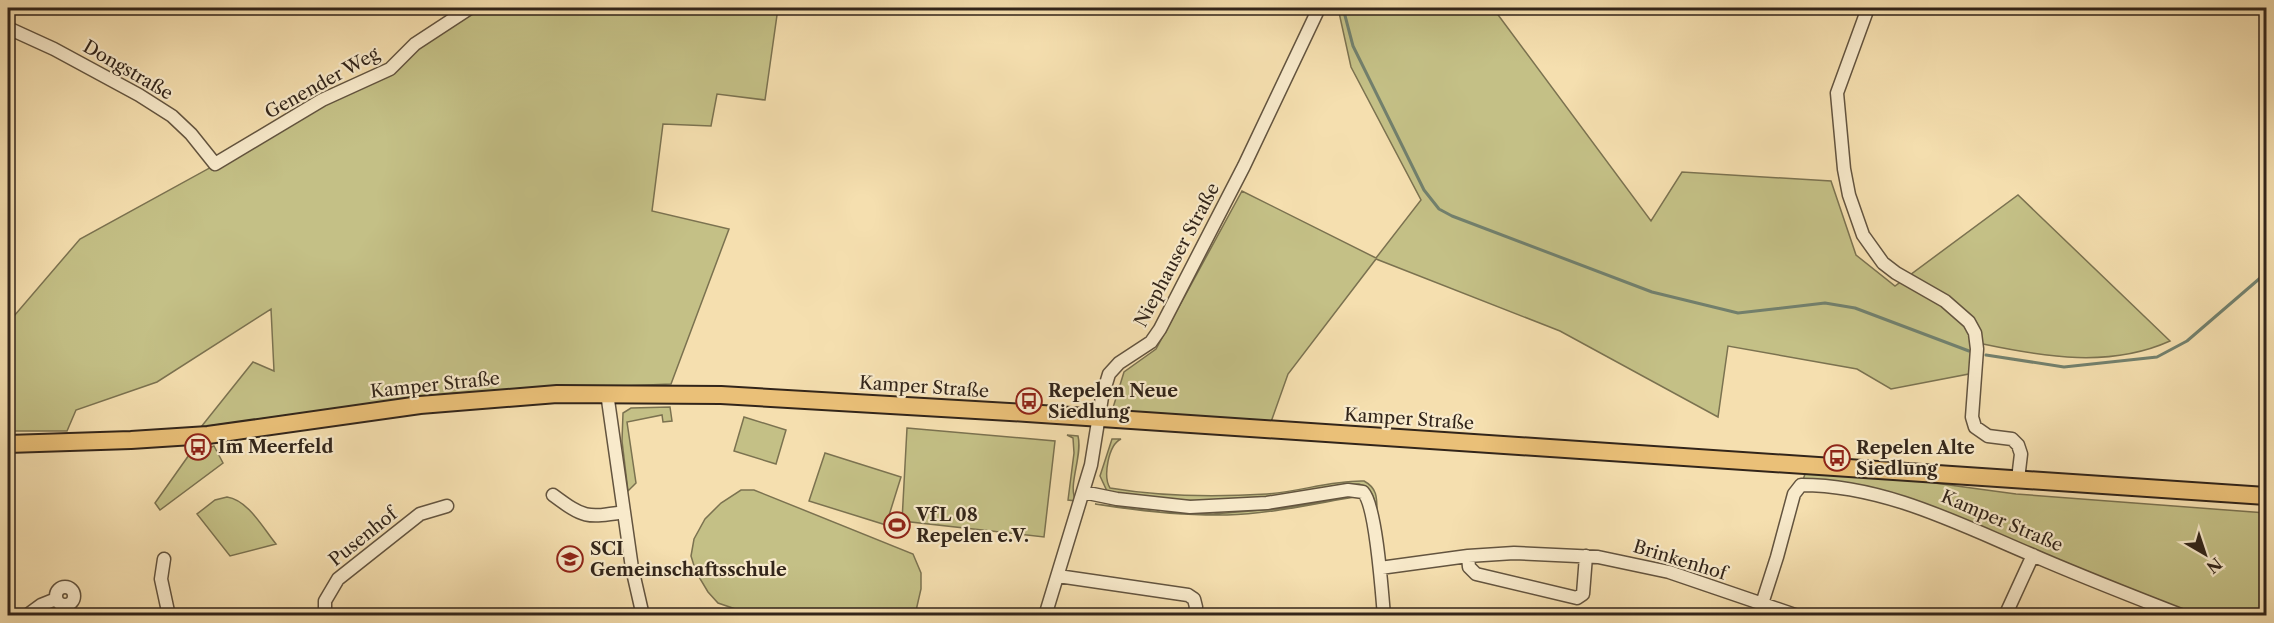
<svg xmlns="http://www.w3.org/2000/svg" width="2274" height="623" font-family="'Libre Caslon Text',serif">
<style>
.green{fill:#c4c086;stroke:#7b7250;stroke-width:1.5}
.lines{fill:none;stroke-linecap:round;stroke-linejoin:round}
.stream{stroke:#72806d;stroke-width:3}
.minor-casing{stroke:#63543f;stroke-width:15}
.major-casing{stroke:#32251a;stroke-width:20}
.minor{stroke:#f8eacb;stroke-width:12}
.major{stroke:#eac078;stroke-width:16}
.labels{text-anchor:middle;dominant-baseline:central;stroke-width:4.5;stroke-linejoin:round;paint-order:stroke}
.street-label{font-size:18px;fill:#32251a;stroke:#f8eacb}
.poi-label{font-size:18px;font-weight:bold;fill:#32251a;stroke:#f8eacb;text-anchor:start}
</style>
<rect width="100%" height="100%" fill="#f5dfaf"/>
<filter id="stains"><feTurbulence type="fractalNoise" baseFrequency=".00333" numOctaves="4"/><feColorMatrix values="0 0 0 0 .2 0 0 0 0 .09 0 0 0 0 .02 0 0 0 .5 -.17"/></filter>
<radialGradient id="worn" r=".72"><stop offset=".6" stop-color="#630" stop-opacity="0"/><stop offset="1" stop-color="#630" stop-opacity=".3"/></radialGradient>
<!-- green -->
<path class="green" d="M 470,8 L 778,8 L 765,100 L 717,94 L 711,126 L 663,124 L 652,211 L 729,229 L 671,384 L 454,393 L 201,427 L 253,362 L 274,371 L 271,309 L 157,382 L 76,410 L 67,431 L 8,431 L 8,323 L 80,239 L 390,69 Z
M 1338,8 L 1493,8 L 1651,221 L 1682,172 L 1831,181 L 1856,255 L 1895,286 L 2018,195 L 2170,341 C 2110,368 2045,357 1983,344 L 1979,372 L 1891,389 L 1857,369 L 1728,346 L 1718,417 L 1560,331 L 1376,259 L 1288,374 L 1271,422 L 1112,411 L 1124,372 L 1156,349 L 1242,191 L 1376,258 L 1421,200 L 1351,67 Z
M 670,407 L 672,421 L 663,422 L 662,415 L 627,422 L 636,483 L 628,491 L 622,441 L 623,413 L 631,408 Z
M 744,417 L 786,430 L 776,464 L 734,451 Z
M 907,428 L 1055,441 L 1044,537 L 902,521 Z
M 1067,435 L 1078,436 C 1083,456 1067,486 1076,501 L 1068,500 L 1074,453 L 1073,438 Z
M 1112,439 L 1121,439 C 1108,445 1103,477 1110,488 C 1163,497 1215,497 1267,494 C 1299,492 1332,480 1364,481 C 1377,488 1377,497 1377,511 C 1374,498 1373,488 1359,484 C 1331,484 1301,495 1272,497 C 1217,503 1162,503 1107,491 L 1100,476 Z
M 214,446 L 223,463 L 160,510 L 155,503 L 189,455 Z
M 825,453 L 901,477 L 886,525 L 809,501 Z
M 1808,466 L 2016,494 L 2266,513 L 2266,615 L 2183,615 L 1937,514 L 1801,485 Z
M 741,490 L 754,490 L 913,554 L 921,573 L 921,589 L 915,615 L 753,615 L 718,603 L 708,592 L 696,572 L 691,556 L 694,539 L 705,519 L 721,503 Z
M 227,497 C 248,500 263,528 276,544 L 230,556 L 197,514 L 215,500 Z
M 1354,497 C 1313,504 1269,514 1227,515 C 1183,516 1139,511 1095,504 L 1160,512 L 1213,514 L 1276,509 Z"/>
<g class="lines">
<!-- stream -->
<path class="stream" d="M 1343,8 L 1353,46 L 1424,190 L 1439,209 L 1452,216 L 1652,292 L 1738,313 L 1825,303 L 1855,308 L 1969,351
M 1986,355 L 2064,367 L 2157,357 L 2187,341 L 2266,273"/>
<!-- minor casing -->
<g class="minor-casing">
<path id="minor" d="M 1868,8 L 1837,93 L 1844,169 L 1849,195 L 1863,235 L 1883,263 L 1896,273 L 1945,301 L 1969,322 L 1975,333 L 1977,349 L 1972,417 L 1975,427 L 1988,436 L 2012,439 L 2018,445 L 2021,454 L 2018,479
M 8,28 L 54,49 L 139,95 L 172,116 L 191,134 L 215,164 L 322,100 L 390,69 L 415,44 L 470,8
M 607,393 L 632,568 L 643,616
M 1083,492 L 1117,499 L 1190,507 L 1267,503 L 1348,490 L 1363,492 C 1376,505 1382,593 1384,616
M 553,495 C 584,518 586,518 624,512
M 1468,556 L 1469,567 L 1476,574 L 1577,598 L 1583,594 L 1586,556
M 164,559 L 161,579 L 169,616
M 1380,568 L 1468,556 L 1514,553 L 1598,557 L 1669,572 L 1798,616
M 1058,576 L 1188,595 L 1194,599 L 1196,607 L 1194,616
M56 596a9 9 0 1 1 18 0a9 9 0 1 1-18 0Z
M 26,616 L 41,605 L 56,599
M 325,616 L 325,601 L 338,579 L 420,514 L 447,506
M 1045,616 L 1091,465 L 1102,397 L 1109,374 L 1119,363 L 1151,342 L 1160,329 L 1244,166 L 1319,8
M 1758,616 L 1777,557 L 1794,494 L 1801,485 C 1883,485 1957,523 2030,554 C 2080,576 2132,596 2183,616
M 2005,616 L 2033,555"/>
</g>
<!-- major casing -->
<g class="major-casing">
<path id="major" d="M 8,444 L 131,440 L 208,435 L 420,405 L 557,394 L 721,395 L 1027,413 L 2266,496"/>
</g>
<!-- minor -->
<use href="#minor" class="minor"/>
<!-- major -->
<use href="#major" class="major"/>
</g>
<!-- icons -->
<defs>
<g id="bus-ring" transform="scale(1.35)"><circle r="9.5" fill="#f8eacb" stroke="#8f2418" stroke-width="1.5"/><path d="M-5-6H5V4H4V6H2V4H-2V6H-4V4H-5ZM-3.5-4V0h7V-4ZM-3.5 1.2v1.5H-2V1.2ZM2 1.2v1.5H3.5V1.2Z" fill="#8f2418"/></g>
<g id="stadium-ring" transform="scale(1.35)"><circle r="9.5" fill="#f8eacb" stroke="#8f2418" stroke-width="1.5"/><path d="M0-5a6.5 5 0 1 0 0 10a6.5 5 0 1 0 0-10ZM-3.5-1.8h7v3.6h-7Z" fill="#8f2418"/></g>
<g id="school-ring" transform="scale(1.35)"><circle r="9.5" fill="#f8eacb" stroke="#8f2418" stroke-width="1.5"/><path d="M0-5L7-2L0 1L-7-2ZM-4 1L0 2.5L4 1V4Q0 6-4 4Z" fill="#8f2418"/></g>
</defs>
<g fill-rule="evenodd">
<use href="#bus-ring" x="1029" y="401"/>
<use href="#bus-ring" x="198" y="447"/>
<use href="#bus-ring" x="1837" y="458"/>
<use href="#stadium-ring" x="897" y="525"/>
<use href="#school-ring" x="570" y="559"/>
</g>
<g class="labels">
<!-- street labels -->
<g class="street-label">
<text transform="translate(128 70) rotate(30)">Dongstraße</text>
<text transform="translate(322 83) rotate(-29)">Genender Weg</text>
<text transform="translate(1177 255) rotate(-62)">Niephauser Straße</text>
<text transform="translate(435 385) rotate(-6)">Kamper Straße</text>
<text transform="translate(924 387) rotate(4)">Kamper Straße</text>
<text transform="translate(1409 419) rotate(4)">Kamper Straße</text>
<text transform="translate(2002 521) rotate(23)">Kamper Straße</text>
<text transform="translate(363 537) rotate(-39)">Pusenhof</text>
<text transform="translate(1680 560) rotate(17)">Brinkenhof</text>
</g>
<!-- poi labels -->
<g class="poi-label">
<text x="1048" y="391">Repelen Neue<tspan x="1048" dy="21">Siedlung</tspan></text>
<text x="218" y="447">Im Meerfeld</text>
<text x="1856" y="448">Repelen Alte<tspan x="1856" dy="21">Siedlung</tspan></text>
<text x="916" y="515">VfL 08<tspan x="916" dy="21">Repelen e.V.</tspan></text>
<text x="590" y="549">SCI<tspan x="590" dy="21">Gemeinschaftsschule</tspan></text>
</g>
</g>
<!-- margin -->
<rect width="2274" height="623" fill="none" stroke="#f5dfaf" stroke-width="30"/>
<rect x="9" y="9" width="2256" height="605" fill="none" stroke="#32251a" stroke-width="3"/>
<rect x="15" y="15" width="2244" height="593" fill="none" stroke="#32251a" stroke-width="1.5"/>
<!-- north arrow -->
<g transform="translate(2205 554) rotate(141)" stroke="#f8eacb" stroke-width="4.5" paint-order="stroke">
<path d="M0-4.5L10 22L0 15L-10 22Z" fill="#32251a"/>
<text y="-9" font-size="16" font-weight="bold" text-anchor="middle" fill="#32251a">N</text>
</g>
<rect width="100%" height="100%" filter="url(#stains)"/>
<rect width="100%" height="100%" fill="url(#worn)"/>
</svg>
